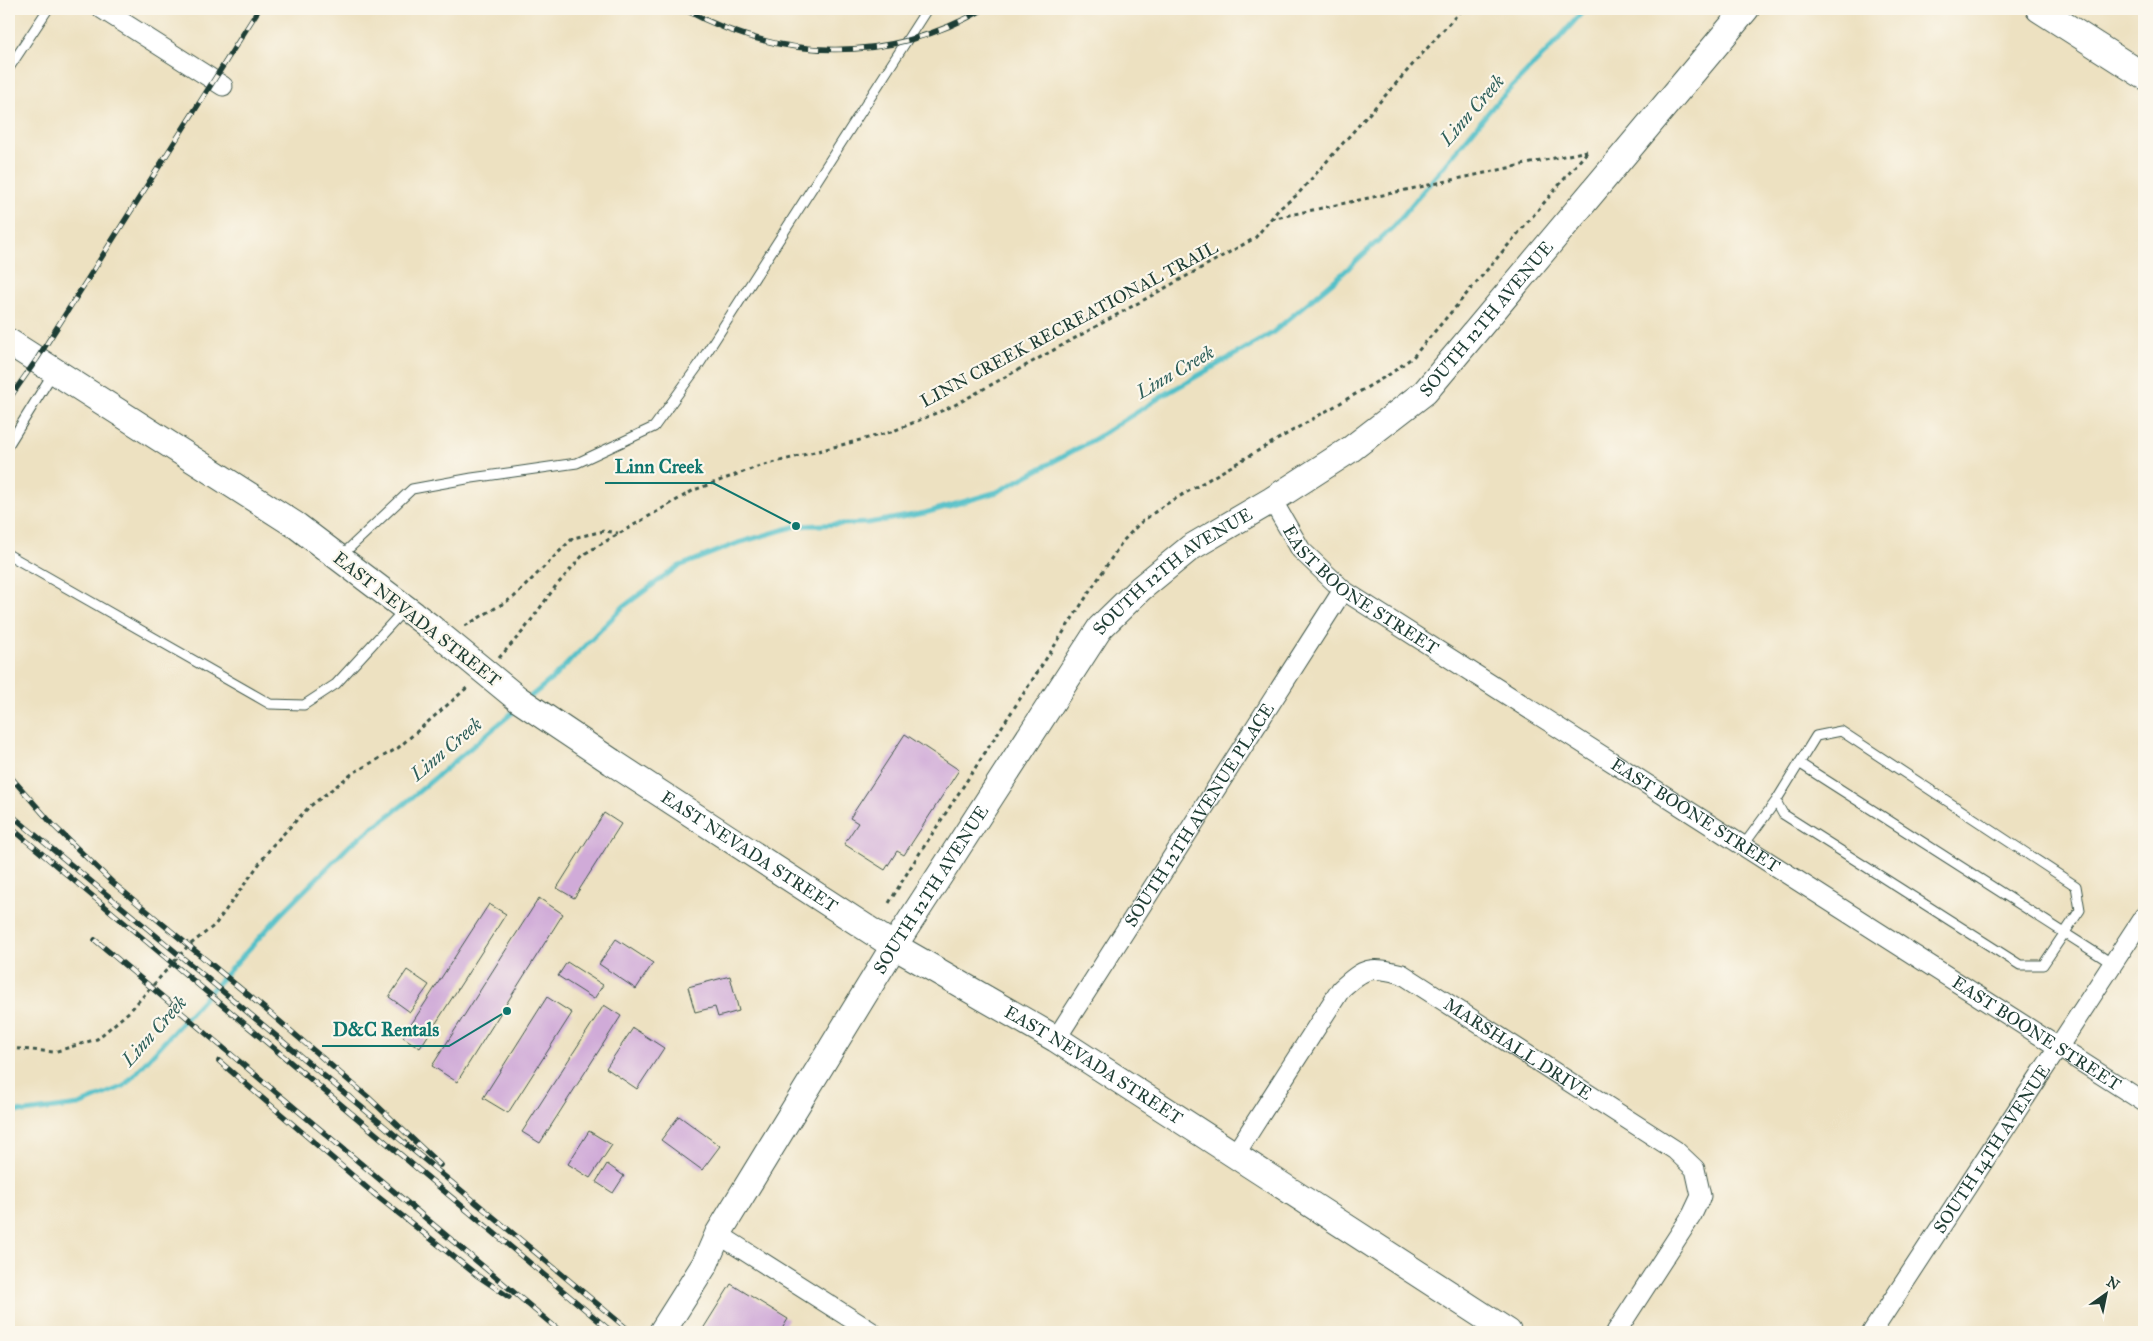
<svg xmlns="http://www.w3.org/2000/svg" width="2153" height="1341" font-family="'IM FELL Great Primer',serif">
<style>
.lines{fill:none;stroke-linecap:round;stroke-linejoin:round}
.stream{stroke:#52c0c8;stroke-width:5}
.building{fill:#d0abd8}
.service-casing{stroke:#3e5649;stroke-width:11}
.minor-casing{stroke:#3e5649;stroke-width:21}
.secondary-casing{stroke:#3e5649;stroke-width:28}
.path{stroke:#3e5649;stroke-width:3;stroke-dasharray:4 4;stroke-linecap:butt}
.service{stroke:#fff;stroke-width:9}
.minor{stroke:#fff;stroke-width:19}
.secondary{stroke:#fff;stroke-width:26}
.rail-casing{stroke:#1f3d34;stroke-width:5.5}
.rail{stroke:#fbf7ec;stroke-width:4;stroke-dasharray:11;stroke-linecap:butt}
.secondary-bridge-casing{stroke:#3e5649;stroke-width:28;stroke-linecap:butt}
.secondary-bridge{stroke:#fff;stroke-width:26}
.labels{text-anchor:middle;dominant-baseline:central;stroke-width:4.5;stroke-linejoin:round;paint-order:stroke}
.street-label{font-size:18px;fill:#1f3d34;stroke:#fbf7ec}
.water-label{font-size:19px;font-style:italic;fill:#2c5e59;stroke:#fbf7ec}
.leader{fill:none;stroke:#0f766e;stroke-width:2}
.callout-dot{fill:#0f766e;stroke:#fbf7ec;stroke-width:2}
.callout-label{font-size:19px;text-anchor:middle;font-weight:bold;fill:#0f766e;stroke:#fbf7ec;stroke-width:4.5;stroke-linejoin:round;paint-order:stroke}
</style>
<rect width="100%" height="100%" fill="#fbf7ec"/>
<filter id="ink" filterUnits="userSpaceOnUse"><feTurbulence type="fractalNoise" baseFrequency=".02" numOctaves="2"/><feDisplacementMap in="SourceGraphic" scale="10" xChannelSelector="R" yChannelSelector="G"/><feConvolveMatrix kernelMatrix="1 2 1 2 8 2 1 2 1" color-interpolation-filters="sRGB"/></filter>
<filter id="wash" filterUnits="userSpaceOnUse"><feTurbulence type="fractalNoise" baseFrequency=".0096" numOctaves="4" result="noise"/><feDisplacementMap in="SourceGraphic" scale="20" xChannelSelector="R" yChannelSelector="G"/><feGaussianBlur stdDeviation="1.12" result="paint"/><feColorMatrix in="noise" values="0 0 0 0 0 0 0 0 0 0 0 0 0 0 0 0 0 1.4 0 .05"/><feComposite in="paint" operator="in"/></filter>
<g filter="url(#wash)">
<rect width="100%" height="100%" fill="#ede1c1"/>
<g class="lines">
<!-- stream -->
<path class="stream" d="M 530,697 L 553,678 L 624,606 L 677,567 L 738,543 L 796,526 L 868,523 L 925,513 L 997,492 L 1093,440 L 1164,395 L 1271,334 L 1342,274 L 1394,226 L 1496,103 L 1555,43 L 1585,9
M 9,1110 L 25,1112 L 79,1105 L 124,1086 L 280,915 L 350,845 L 404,804 L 518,708"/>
</g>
<g id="blocks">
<!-- building -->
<path class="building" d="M 905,734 L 959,770 L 904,855 L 897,851 L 885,870 L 844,844 L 858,823 L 850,818 Z
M 604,813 L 621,824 L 574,898 L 557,888 Z
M 539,898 L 563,914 L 457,1082 L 432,1066 Z
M 489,904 L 506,914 L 420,1048 L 403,1037 Z
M 616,939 L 653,963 L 636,989 L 599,964 Z
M 567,962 L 603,985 L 594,999 L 558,976 Z
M 407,970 L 429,985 L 410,1012 L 389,997 Z
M 730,976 L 739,1011 L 718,1017 L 715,1007 L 695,1012 L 688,987 Z
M 547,997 L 572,1013 L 508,1113 L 483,1098 Z
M 604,1005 L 621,1016 L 540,1143 L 522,1132 Z
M 633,1028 L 664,1048 L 637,1089 L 606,1068 Z
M 679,1116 L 720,1146 L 702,1170 L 661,1140 Z
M 589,1131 L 612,1145 L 590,1178 L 568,1164 Z
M 607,1164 L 624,1176 L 613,1193 L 596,1182 Z
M 731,1284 L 788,1319 L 780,1332 L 701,1332 Z"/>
</g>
</g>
<g filter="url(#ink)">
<use href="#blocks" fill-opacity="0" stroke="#3e5649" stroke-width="1"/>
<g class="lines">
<!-- service casing -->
<g class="service-casing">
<path id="service" d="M 9,68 L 48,9
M 9,444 L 53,373
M 9,555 L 270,704 L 304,705 L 336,684 L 403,611
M 341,556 L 412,489 L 472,478 L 577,463 L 654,427 L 698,366 L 927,9
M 1841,731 L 2076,886 L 2080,910 L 2043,965 L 2020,965 L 1783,814 L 1776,801 L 1816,736 Z
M 1799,763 L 2113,964
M 1743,846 L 1776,801"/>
</g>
<!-- minor casing -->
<g class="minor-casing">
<g id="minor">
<path d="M 102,9 L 223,86"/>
<path id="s1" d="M 1272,500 L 1301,550 L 1343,590 L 2144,1102"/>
<path id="s2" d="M 1056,1039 L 1343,590"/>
<path id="s3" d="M 1234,1156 L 1341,989 C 1365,967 1370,966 1402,974 L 1675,1150 L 1695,1169 L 1701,1196 L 1692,1215 L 1616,1332"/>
<path d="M 718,1234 L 872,1332"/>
<path id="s4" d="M 1872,1332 L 2144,916"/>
</g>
</g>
<!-- secondary casing -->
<g class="secondary-casing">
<g id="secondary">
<path d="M 2039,9 L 2144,76"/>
<path d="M 9,342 L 297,526 L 429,626"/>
<path id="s5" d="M 612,762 L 894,946 L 1056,1039 L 1508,1332"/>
<path id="s6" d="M 662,1332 L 705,1264 L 718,1234 L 894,946 L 1100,628 L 1140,589 L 1190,548 L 1272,500 L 1351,449 L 1425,392 L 1746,9"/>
</g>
</g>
<!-- path -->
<path class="path" d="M 1271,219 L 1587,151
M 465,626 L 514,597 L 573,538 L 604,531 L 618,533
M 499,658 L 524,630 L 555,587 L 584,554 L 694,490 L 757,467 L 891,432 L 953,406 L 1255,238 L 1279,209 L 1297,195 L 1462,9
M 889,903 L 912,865 L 1122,542 L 1139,524 L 1163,506 L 1390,374 L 1413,357 L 1588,151
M 9,1048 L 54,1052 L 97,1039 L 130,1011 L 187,947 L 215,925 L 272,846 L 309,807 L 353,773 L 398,748 L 469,686"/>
<!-- service -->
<use href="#service" class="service"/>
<!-- minor -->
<use href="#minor" class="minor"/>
<!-- secondary -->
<use href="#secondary" class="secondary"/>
<!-- rail casing -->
<g class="rail-casing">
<path id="rail" d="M 684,9 C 781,62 887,64 984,9
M 9,399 L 37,359 L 259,9
M 9,775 L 54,826 L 112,882 L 264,1008 L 368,1097 L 440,1165
M 9,813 L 631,1332
M 9,826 L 612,1332
M 95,940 L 561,1332
M 219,1061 L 373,1193 L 478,1276 L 509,1297"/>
</g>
<!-- rail -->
<use href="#rail" class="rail"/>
<!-- secondary-bridge casing -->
<g class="secondary-bridge-casing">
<path id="secondary-bridge" d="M 429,626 L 518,699 L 612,762"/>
</g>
<!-- secondary-bridge -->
<use href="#secondary-bridge" class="secondary-bridge"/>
</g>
</g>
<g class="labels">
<!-- street labels -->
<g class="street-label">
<text stroke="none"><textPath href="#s6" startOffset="1328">SOUTH 12TH AVENUE</textPath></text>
<text transform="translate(1069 324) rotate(-28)">LINN CREEK RECREATIONAL TRAIL</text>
<text stroke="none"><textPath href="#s6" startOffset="922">SOUTH 12TH AVENUE</textPath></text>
<text stroke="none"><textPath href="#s1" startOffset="129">EAST BOONE STREET</textPath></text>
<text transform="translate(417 619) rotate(38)">EAST NEVADA STREET</text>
<text stroke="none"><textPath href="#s2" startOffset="266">SOUTH 12TH AVENUE PLACE</textPath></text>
<text stroke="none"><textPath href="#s1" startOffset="534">EAST BOONE STREET</textPath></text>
<text stroke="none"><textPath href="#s5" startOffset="164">EAST NEVADA STREET</textPath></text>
<text stroke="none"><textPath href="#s6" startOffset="518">SOUTH 12TH AVENUE</textPath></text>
<text stroke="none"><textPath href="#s1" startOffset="939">EAST BOONE STREET</textPath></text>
<text stroke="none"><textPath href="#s3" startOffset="404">MARSHALL DRIVE</textPath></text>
<text stroke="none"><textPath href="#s5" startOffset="569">EAST NEVADA STREET</textPath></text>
<text stroke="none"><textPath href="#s4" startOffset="219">SOUTH 14TH AVENUE</textPath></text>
</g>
<!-- water labels -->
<g class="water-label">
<text transform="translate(1472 110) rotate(-49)">Linn Creek</text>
<text transform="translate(1175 372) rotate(-30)">Linn Creek</text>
<text transform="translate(446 749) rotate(-40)">Linn Creek</text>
<text transform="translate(154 1031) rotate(-48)">Linn Creek</text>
</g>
</g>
<!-- callouts -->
<path class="leader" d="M796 526L713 483H605M507 1011L449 1046H322"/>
<g class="callout-dot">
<circle cx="796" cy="526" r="5"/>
<circle cx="507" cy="1011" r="5"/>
</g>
<g class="callout-label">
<text x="659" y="473">Linn Creek</text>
<text x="386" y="1036">D&amp;C Rentals</text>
</g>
<!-- margin -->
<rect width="2153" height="1341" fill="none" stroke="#fbf7ec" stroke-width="30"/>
<!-- north arrow -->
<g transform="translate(2106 1294) rotate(33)" stroke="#fbf7ec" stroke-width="4" paint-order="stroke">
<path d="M0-4L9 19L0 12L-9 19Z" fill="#1f3d34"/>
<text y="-8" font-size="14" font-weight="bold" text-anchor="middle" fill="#1f3d34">N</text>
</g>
</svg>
